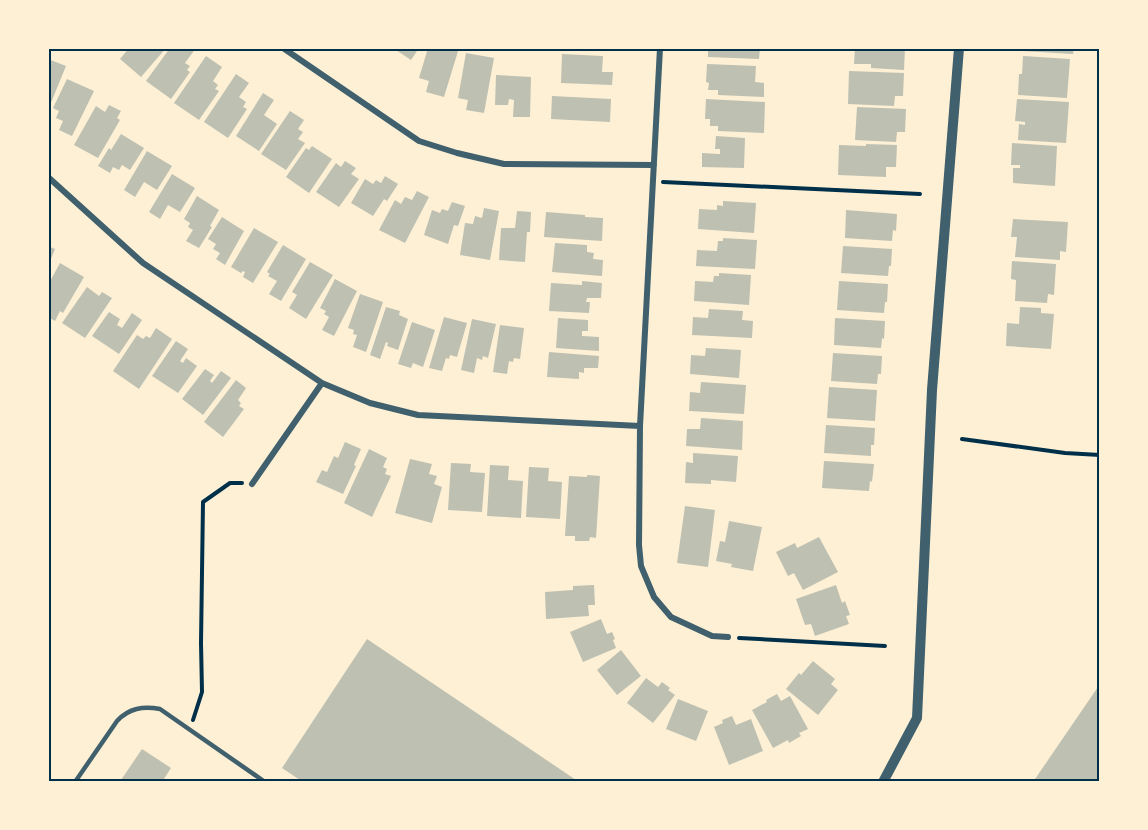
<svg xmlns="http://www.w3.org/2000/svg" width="1148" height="830" font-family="'Fira Sans',sans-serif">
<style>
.building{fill:#bec0b2}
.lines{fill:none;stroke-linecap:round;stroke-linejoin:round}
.path{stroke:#003049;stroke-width:4}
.service{stroke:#3f606c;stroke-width:4.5}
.minor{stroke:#3f606c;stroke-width:6}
.tertiary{stroke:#3f606c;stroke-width:10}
.neatline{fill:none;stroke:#003049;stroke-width:2}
</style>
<rect width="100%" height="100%" fill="#fdf0d5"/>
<!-- building -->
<path class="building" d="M 129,48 L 166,48 L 141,77 L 120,59 Z
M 170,48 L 196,48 L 185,63 L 190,66 L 187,70 L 190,72 L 171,99 L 146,81 Z
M 393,48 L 419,48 L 411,60 Z
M 428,48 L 459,48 L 444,97 L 426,92 L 429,81 L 419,78 Z
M 708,48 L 760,48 L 759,59 L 708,57 Z
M 855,48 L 905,48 L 904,70 L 871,68 L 871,64 L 854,64 Z
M 1023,48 L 1074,48 L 1073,54 L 1022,51 Z
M 466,53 L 494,58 L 484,113 L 466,110 L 468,100 L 458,98 Z
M 562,54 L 603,56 L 602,72 L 613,72 L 612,85 L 561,83 Z
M 206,56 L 222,67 L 213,81 L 218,85 L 215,89 L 219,91 L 199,120 L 174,103 Z
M 1023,56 L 1070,59 L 1067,98 L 1018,95 L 1019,74 L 1022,74 Z
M 48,59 L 66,66 L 48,110 Z
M 707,64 L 756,66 L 755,82 L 764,83 L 764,97 L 718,95 L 718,90 L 708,90 L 709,83 L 706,82 Z
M 849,71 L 904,73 L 903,96 L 895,96 L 894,106 L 848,104 Z
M 236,74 L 249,83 L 239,97 L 246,102 L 243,107 L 247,109 L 228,138 L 204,122 Z
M 496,75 L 531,77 L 530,117 L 513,117 L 514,100 L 509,99 L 508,105 L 495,105 Z
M 67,79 L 94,91 L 72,136 L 59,130 L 63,121 L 56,118 L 59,111 L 53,108 Z
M 263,93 L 274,100 L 264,115 L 277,124 L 259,151 L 236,136 Z
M 552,96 L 611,99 L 610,122 L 551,119 Z
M 706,99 L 765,102 L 764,133 L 718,131 L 718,126 L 710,126 L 710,119 L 705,119 Z
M 1017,99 L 1069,102 L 1066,143 L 1018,140 L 1019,124 L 1025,125 L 1025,122 L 1015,121 Z
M 109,105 L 121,111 L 117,118 L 120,120 L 98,158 L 74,145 L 96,106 L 105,112 Z
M 857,107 L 906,109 L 905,132 L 897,132 L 896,142 L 855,140 Z
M 290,111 L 304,120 L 298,129 L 303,132 L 298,139 L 305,143 L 286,170 L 261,154 Z
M 121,134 L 144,148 L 130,170 L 122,165 L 119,170 L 113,167 L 110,173 L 98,166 L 109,148 L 111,150 Z
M 716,136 L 745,138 L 744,168 L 702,167 L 702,153 L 720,154 L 720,149 L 715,149 Z
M 1012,143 L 1057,146 L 1055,186 L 1013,183 L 1013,168 L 1020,168 L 1020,165 L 1011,165 Z
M 866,144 L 897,145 L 896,167 L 886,167 L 886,177 L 838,175 L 839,145 L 866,146 Z
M 312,146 L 332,159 L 309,193 L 286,177 L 306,148 L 309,150 Z
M 147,151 L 172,166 L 157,190 L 144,182 L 135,197 L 124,190 Z
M 345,161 L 356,168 L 351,174 L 359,179 L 339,207 L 316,192 L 336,163 L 341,167 Z
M 172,174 L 195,188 L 180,212 L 168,205 L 160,219 L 149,212 Z
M 385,176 L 398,184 L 387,201 L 384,199 L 373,216 L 351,203 L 365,179 L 373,184 L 376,180 L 381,183 Z
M 417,191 L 429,197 L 405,243 L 379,230 L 395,200 L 401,204 L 405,197 L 412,200 Z
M 197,196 L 219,210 L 210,226 L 212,227 L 199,248 L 186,241 L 193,230 L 188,227 L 190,223 L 184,219 Z
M 723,201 L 756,203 L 754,233 L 698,229 L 699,209 L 717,210 L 717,205 L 723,206 Z
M 452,202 L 465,206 L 458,226 L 454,225 L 448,244 L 424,235 L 432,210 L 440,213 L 442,209 L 448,211 Z
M 484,208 L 499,211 L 490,260 L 460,255 L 465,223 L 473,224 L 475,216 L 482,218 Z
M 846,210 L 897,214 L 896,231 L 893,230 L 892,241 L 845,238 Z
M 517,211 L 531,212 L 530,232 L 527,232 L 525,262 L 499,260 L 501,228 L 515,228 Z
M 546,212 L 585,215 L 585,217 L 603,218 L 602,241 L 544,237 Z
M 222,217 L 244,231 L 225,265 L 216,259 L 220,253 L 213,249 L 216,244 L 208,239 Z
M 1013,219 L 1068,222 L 1066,252 L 1060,251 L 1060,260 L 1015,257 L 1017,237 L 1011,237 Z
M 254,228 L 278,242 L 253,283 L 243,277 L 245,272 L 243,271 L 241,273 L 231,267 Z
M 723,238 L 757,240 L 755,269 L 696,266 L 697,250 L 717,251 L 718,241 L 723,241 Z
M 555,243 L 587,245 L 587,252 L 594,253 L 593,259 L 603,260 L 602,276 L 552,272 Z
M 283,245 L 306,259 L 281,301 L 269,294 L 277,281 L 268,276 L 270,274 L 267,272 Z
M 48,246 L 55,249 L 48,266 Z
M 843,246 L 892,249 L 891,266 L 889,266 L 888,276 L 841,273 Z
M 1012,261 L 1056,264 L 1054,295 L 1048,294 L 1047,303 L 1015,301 L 1016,280 L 1011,279 Z
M 310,262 L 333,275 L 306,319 L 289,308 L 297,295 L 292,292 Z
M 60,263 L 84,277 L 63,313 L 60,311 L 55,321 L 48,317 L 48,310 L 50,306 L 48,305 L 48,285 Z
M 719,273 L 751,275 L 749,305 L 694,301 L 695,281 L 713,282 L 714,276 L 719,276 Z
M 335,279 L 357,291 L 334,336 L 322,330 L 329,317 L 324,314 L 326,311 L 320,308 Z
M 582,281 L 602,283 L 601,298 L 587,298 L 586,302 L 590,302 L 589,313 L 549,311 L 551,283 L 582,285 Z
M 839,281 L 888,284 L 887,302 L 885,302 L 884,313 L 837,310 Z
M 87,287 L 99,296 L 102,292 L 112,298 L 85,338 L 62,323 Z
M 360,294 L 383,302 L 366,352 L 353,347 L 357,335 L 353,334 L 354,330 L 348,328 Z
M 386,307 L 400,311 L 399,315 L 408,319 L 398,350 L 387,346 L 388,343 L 386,342 L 380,359 L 370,355 Z
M 1020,307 L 1041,308 L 1041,313 L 1054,314 L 1051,349 L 1006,346 L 1007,323 L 1019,324 Z
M 709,309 L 743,311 L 742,320 L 753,321 L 752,338 L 692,335 L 693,317 L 708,318 Z
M 109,312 L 120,319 L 117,325 L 122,328 L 132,313 L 142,320 L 119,354 L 92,336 Z
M 444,317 L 467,323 L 457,357 L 450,355 L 449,359 L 446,358 L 442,371 L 429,368 Z
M 558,318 L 588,320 L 588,331 L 582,331 L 582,336 L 599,337 L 599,351 L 556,348 Z
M 835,318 L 885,321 L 884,339 L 882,338 L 881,348 L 834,345 Z
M 472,319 L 496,324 L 488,358 L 483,356 L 482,360 L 477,358 L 474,373 L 461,370 Z
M 412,322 L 435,330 L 423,367 L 413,363 L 411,368 L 398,364 Z
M 500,325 L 524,328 L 520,359 L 514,358 L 513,362 L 509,361 L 507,374 L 493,372 Z
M 156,328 L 172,339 L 139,389 L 113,371 L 137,335 L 143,339 L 146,336 L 150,338 Z
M 176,341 L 188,349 L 180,361 L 183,363 L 186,358 L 197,366 L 178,393 L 152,376 Z
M 706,348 L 741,350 L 739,378 L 690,374 L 691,355 L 705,356 Z
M 549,352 L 599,356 L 598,368 L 584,368 L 584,373 L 579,372 L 579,379 L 547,377 Z
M 833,353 L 882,356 L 881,374 L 878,374 L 877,384 L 831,381 Z
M 205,369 L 214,375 L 210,381 L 212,383 L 221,371 L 231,378 L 203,415 L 182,399 Z
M 236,380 L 246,388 L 238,400 L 241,403 L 239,406 L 244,409 L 223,437 L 204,422 Z
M 701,382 L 746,385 L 744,414 L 689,411 L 690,392 L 700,393 Z
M 829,387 L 877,390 L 875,421 L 827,418 Z
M 701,418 L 743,421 L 742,450 L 686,446 L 687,429 L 700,429 Z
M 826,425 L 875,428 L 874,445 L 871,445 L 871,456 L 824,453 Z
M 345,442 L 361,449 L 354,465 L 356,466 L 343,494 L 316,482 L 322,470 L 327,472 L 334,456 L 338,458 Z
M 369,449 L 387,458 L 383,467 L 387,469 L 385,474 L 391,476 L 372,517 L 344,503 Z
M 693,453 L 738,456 L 736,482 L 711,480 L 711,484 L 685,483 L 686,462 L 693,463 Z
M 410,459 L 432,464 L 429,474 L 437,476 L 434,484 L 442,487 L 432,523 L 395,513 Z
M 824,461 L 874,464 L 872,482 L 870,481 L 869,491 L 822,488 Z
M 451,463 L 471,464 L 470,472 L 485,473 L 482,512 L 448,510 Z
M 490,465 L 509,466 L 508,480 L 523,481 L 521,518 L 487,516 Z
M 529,467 L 549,468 L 548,481 L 562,482 L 560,519 L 526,517 Z
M 587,475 L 600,476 L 596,538 L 590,537 L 589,541 L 575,541 L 575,536 L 565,536 L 569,476 L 587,477 Z
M 685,506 L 715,510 L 708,567 L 677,563 Z
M 729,521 L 762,527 L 753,571 L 731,567 L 732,564 L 716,561 L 720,541 L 725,542 Z
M 819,537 L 838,572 L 803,590 L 794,573 L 788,576 L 776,552 L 795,543 L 797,548 Z
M 594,585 L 595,605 L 588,605 L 589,616 L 546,619 L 545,592 L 573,590 L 573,586 Z
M 836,585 L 842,603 L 845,601 L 850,615 L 846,616 L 849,624 L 815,636 L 811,624 L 805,625 L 796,599 Z
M 601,619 L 607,634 L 612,632 L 615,639 L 613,640 L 616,648 L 583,662 L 570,632 Z
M 367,639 L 579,782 L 303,782 L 282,768 Z
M 621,650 L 641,676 L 617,695 L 597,670 Z
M 813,661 L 835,679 L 831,684 L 838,690 L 818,715 L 786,689 L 799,673 L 801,675 Z
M 646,678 L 658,687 L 662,682 L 670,688 L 668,690 L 675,695 L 653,723 L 627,703 Z
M 1100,684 L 1100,782 L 1033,782 Z
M 777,694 L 781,701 L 790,696 L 808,729 L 799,733 L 801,736 L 789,743 L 788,740 L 773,748 L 752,710 L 767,702 L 766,700 Z
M 678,699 L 708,711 L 696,741 L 666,729 Z
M 732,716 L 736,725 L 751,719 L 763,751 L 729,765 L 714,727 L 723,723 L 722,720 Z
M 142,749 L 171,768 L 162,782 L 123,782 L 121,780 Z"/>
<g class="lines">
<!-- path -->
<path class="path" d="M 663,182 L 920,194
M 962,439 L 1065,453 L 1100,455
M 739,638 L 885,646
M 193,720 L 202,692 L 201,643 L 203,502 L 230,483 L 242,483"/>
<!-- service -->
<path class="service" d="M 75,782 L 117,721 C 129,708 143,706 160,709 L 265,782"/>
<!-- minor -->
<path class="minor" d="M 283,48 L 419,141 L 457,153 L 504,164 L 654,165
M 660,48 L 640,426 L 639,545 L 641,566 L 654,597 L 671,617 L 712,636 L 728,637
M 48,177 L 143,263 L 322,383 L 370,403 L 418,415 L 640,426
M 252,484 L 322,383"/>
<!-- tertiary -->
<path class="tertiary" d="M 883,782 L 917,718 L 932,390 L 959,48"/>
</g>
<!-- border -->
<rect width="1148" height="830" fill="none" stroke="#fdf0d5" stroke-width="99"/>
<rect x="50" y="50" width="1048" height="730" class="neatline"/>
</svg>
